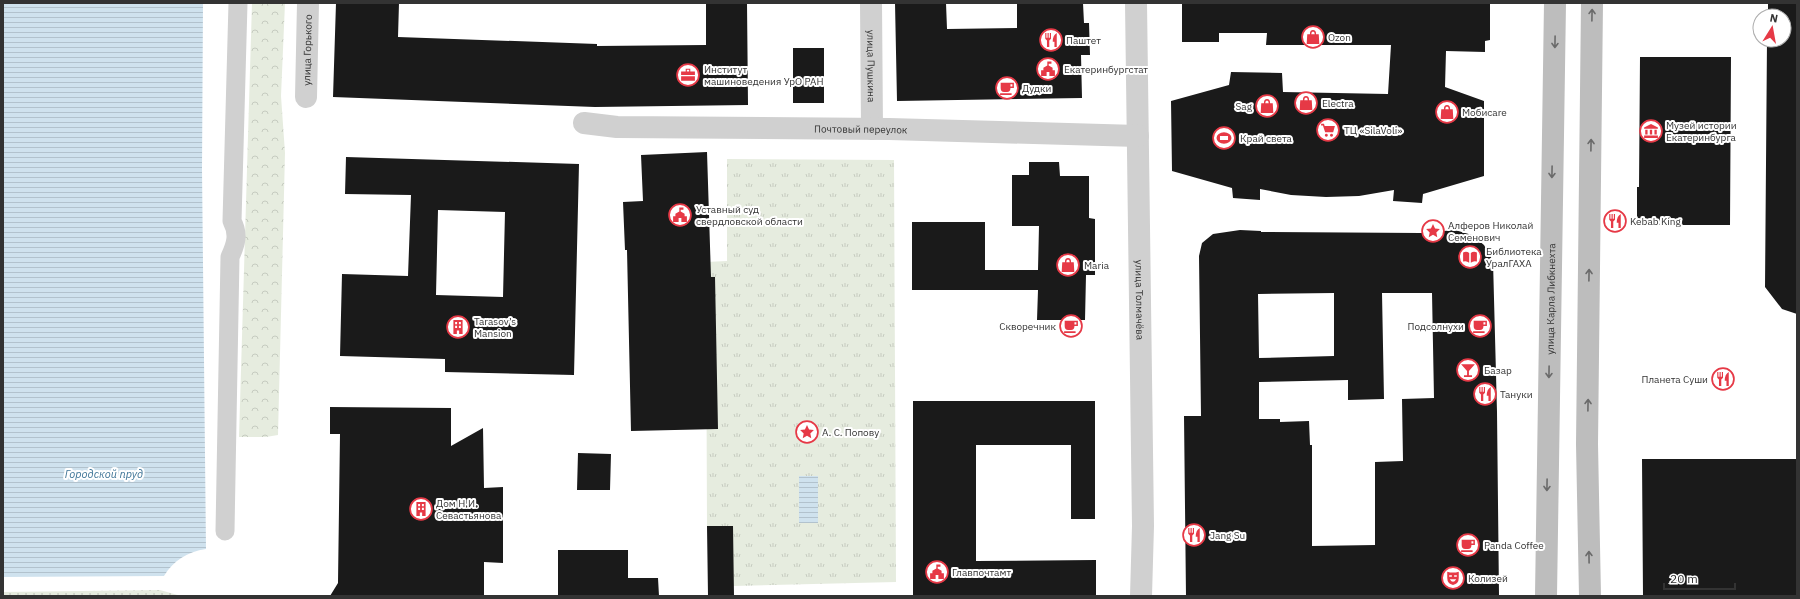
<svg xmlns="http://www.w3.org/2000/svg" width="1800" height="599" font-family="'IBM Plex Sans',sans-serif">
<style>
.grass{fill:url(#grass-dots)}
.forest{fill:url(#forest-crowns)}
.park{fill:url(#park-tufts)}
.water{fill:url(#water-rules)}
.building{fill:#1a1a1a;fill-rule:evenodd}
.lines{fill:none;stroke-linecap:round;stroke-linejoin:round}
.pedestrian{stroke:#d0d0d0;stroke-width:19}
.minor{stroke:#d0d0d0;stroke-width:22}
.secondary{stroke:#bdbdbd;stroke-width:22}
.oneway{stroke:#6a6a6a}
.labels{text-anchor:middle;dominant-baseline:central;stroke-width:4;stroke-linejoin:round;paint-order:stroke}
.poi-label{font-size:10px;fill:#333;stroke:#fff;text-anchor:start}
.street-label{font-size:10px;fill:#333;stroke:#fff}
.water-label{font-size:11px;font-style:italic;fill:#3f7597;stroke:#fff}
</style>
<defs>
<pattern id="grass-dots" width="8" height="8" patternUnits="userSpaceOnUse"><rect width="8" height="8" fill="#e6ecdf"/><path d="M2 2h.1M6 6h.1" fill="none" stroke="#c6cbc0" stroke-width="1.8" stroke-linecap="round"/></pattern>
<pattern id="forest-crowns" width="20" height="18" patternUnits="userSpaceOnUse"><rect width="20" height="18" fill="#e6ecdf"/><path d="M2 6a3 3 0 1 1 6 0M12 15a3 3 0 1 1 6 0" fill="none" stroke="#c6cbc0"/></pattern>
<pattern id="park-tufts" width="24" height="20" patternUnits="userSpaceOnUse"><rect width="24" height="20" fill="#e6ecdf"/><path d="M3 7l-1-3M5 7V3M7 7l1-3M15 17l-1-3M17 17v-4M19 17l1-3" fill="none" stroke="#c6cbc0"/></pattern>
<pattern id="water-rules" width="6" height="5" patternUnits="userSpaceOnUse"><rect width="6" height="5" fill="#cfe2ee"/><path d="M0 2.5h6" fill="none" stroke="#b2c2cd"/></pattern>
</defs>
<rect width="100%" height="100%" fill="#fff"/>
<!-- grass -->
<path class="grass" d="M 160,590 L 181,596 L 3,596 L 3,592 Z"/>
<!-- forest -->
<path class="forest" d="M 252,3 L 285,3 L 281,96 L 285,153 L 278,435 L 266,437 L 239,437 Z"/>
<!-- park -->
<path class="park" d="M 727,159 L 894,160 L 896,582 L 733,586 L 733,526 L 707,526 L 706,262 L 727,261 Z"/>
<!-- water -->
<path class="water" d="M 3,3 L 203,3 L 202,169 L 206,549 C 187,552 174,560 164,576 L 3,577 Z
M 799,476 L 818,476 L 818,523 L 799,523 Z"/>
<!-- building -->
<path class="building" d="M 336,3 L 399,3 L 398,37 L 597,44 L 597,46 L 706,45 L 706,3 L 747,3 L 748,105 L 595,107 L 333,97 Z
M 895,3 L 946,3 L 947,29 L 1017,28 L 1017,3 L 1083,3 L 1084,23 L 1089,23 L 1090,55 L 1081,55 L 1082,98 L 897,101 Z
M 1182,3 L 1490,3 L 1490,40 L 1485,41 L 1485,52 L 1446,51 L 1445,87 L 1484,101 L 1484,176 L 1423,194 L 1422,203 L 1393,201 L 1394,190 L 1359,196 L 1326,197 L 1291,195 L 1260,189 L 1260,200 L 1233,198 L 1232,188 L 1172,171 L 1171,101 L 1229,85 L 1231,72 L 1282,73 L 1283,92 L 1388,94 L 1391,45 L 1266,45 L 1267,33 L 1219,33 L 1219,42 L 1182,42 Z
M 1768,3 L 1797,3 L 1797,314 L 1782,309 L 1765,287 L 1767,40 L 1784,40 L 1784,16 L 1768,16 Z
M 793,48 L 824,48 L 824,103 L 793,103 Z
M 1640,57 L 1731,57 L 1730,225 L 1637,225 L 1637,187 L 1639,187 Z
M 707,152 L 711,277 L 715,277 L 718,429 L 631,431 L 627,250 L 625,250 L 623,202 L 643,201 L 641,155 Z
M 346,157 L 579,164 L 574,375 L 445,372 L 445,359 L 340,356 L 342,274 L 408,276 L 411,195 L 345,194 ZM 438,210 L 505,212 L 503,297 L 436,295 Z
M 1029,162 L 1059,162 L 1060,176 L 1089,176 L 1089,218 L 1095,219 L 1095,275 L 1086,275 L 1085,320 L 1037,320 L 1038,290 L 912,290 L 912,222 L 985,222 L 985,270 L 1038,270 L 1039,226 L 1012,226 L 1012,175 L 1029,175 Z
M 1240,230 L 1261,231 L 1261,232 L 1421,233 L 1455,230 L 1472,235 L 1484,245 L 1493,261 L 1497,412 L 1499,596 L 1186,596 L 1184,416 L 1201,416 L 1199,256 L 1202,243 L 1213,234 ZM 1334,293 L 1334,356 L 1259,358 L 1258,294 ZM 1382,293 L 1432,293 L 1434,398 L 1402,399 L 1403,461 L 1375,462 L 1375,545 L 1312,546 L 1312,445 L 1310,445 L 1309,421 L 1280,422 L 1280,419 L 1259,419 L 1259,382 L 1348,380 L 1348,400 L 1384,399 Z
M 913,401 L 1095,401 L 1095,519 L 1071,519 L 1071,445 L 976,445 L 976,561 L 1096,560 L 1096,596 L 913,596 Z
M 330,407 L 451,408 L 451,446 L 483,428 L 484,488 L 503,487 L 503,563 L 484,562 L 484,596 L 330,596 L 338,583 L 340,434 L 330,434 Z
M 578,453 L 611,454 L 610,490 L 577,490 Z
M 1642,459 L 1797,459 L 1797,596 L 1643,596 Z
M 707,526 L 733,526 L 734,596 L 708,596 Z
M 558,550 L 628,550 L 628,578 L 658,578 L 659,596 L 558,596 Z"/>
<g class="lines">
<!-- pedestrian -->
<path class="pedestrian" d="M 225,531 L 230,257 C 236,244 239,234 232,221 L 238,3"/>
<!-- minor -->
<g class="minor">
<path id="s1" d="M 871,3 L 872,129"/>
<path id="s2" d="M 1136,3 L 1143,526 L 1141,596"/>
<path id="s3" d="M 306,97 L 308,3"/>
<path id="s4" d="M 584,123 L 617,127 L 889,129 L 1138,136"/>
</g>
<!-- secondary -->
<g class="secondary">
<path id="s5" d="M 1546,596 L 1555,3"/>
<path d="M 1590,596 L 1587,444 L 1592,3"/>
</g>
</g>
<!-- one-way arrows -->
<defs><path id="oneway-shaft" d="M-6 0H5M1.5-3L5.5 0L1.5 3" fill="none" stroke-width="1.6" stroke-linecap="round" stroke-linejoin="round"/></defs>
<g class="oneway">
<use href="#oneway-shaft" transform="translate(1592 15) rotate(-89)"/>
<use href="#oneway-shaft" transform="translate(1555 42) rotate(91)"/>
<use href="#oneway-shaft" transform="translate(1591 145) rotate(-89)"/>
<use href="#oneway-shaft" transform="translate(1552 172) rotate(91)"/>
<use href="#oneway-shaft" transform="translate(1589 275) rotate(-89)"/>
<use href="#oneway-shaft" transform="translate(1549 372) rotate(91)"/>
<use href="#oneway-shaft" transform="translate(1588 405) rotate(-89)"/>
<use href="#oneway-shaft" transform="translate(1547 485) rotate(91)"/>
<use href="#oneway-shaft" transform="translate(1589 557) rotate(-91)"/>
</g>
<!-- icons -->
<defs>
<g id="shop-ring" transform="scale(1.15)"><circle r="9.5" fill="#fff" stroke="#e63946" stroke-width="1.5"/><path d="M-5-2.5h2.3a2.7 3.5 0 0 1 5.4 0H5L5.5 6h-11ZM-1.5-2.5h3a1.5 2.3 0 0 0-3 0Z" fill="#e63946"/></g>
<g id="restaurant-ring" transform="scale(1.15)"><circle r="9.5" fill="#fff" stroke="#e63946" stroke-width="1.5"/><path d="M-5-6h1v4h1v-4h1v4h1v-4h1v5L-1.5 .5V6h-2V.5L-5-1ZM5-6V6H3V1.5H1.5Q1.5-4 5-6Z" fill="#e63946"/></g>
<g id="civic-ring" transform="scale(1.15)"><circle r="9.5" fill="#fff" stroke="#e63946" stroke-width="1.5"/><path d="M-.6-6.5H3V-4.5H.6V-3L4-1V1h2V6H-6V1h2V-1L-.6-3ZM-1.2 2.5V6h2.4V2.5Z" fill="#e63946"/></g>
<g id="office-ring" transform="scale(1.15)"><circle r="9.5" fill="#fff" stroke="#e63946" stroke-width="1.5"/><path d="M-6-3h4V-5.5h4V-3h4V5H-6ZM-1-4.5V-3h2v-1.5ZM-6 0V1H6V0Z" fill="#e63946"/></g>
<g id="cafe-ring" transform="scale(1.15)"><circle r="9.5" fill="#fff" stroke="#e63946" stroke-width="1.5"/><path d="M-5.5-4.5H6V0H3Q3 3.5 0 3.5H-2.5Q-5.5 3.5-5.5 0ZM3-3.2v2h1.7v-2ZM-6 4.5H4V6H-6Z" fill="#e63946"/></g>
<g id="supermarket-ring" transform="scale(1.15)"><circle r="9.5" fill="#fff" stroke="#e63946" stroke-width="1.5"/><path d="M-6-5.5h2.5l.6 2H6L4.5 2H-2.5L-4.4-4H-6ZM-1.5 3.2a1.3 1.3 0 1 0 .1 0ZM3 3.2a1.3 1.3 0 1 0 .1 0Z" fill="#e63946"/></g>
<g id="museum-ring" transform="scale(1.15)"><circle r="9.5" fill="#fff" stroke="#e63946" stroke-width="1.5"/><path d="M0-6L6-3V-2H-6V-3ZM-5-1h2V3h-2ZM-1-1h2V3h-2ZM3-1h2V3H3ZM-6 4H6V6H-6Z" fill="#e63946"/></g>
<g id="stadium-ring" transform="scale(1.15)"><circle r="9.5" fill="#fff" stroke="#e63946" stroke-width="1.5"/><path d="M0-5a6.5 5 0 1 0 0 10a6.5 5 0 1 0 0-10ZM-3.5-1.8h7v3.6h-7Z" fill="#e63946"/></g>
<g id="sight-ring" transform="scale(1.15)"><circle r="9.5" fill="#fff" stroke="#e63946" stroke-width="1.5"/><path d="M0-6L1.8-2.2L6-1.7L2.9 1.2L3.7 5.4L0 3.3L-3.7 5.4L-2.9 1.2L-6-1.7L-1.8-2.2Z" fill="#e63946"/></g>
<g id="library-ring" transform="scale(1.15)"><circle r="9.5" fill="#fff" stroke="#e63946" stroke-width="1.5"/><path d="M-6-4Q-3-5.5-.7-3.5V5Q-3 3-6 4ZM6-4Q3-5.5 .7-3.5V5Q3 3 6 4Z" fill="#e63946"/></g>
<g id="building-ring" transform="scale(1.15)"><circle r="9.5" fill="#fff" stroke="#e63946" stroke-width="1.5"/><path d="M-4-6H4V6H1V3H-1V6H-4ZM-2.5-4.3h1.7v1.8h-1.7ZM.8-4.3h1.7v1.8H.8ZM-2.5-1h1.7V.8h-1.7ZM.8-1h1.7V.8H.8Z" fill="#e63946"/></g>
<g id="bar-ring" transform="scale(1.15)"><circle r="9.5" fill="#fff" stroke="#e63946" stroke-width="1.5"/><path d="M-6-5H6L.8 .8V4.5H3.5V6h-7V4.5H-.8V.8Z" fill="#e63946"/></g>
<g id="theatre-ring" transform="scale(1.15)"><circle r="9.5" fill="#fff" stroke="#e63946" stroke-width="1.5"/><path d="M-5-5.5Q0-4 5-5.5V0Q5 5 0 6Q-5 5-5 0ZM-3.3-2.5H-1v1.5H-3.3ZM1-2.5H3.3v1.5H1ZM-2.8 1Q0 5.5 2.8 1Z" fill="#e63946"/></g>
</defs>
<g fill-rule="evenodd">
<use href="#shop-ring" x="1313" y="37"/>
<use href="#restaurant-ring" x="1051" y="40"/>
<use href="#civic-ring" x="1048" y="69"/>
<use href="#office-ring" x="688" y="75"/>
<use href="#cafe-ring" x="1007" y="88"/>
<use href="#shop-ring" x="1306" y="103"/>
<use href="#shop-ring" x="1267" y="106"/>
<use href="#shop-ring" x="1447" y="112"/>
<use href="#supermarket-ring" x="1328" y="130"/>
<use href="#museum-ring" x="1651" y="131"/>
<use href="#stadium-ring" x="1224" y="138"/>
<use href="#civic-ring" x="680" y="215"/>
<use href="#restaurant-ring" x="1615" y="221"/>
<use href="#sight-ring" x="1433" y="231"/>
<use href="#library-ring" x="1470" y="257"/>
<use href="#shop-ring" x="1068" y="265"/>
<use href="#cafe-ring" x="1071" y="326"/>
<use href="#cafe-ring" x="1480" y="326"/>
<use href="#building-ring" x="458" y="327"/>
<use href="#bar-ring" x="1468" y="370"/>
<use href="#restaurant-ring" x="1723" y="379"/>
<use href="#restaurant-ring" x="1485" y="394"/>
<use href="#sight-ring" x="807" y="432"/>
<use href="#building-ring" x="421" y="509"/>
<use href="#restaurant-ring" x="1194" y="535"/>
<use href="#cafe-ring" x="1468" y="545"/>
<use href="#civic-ring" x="937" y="572"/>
<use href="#theatre-ring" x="1453" y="578"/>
</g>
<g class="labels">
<!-- poi labels -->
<g class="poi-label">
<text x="1328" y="37">Ozon</text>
<text x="1066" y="40">Паштет</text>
<text x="704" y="69">Институт<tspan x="704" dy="12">машиноведения УрО РАН</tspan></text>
<text x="1064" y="69">Екатеринбургстат</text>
<text x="1022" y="88">Дудки</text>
<text x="1322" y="103">Electra</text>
<text x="1252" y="106" text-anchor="end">Sag</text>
<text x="1462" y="112">Мобиcare</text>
<text x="1666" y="125">Музей истории<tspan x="1666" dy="12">Екатеринбурга</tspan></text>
<text x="1344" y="130">ТЦ «SilaVoli»</text>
<text x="1240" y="138">Край света</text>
<text x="696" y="209">Уставный суд<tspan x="696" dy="12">свердловской области</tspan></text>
<text x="1630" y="221">Kebab King</text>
<text x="1448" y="225">Алферов Николай<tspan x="1448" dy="12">Семенович</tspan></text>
<text x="1486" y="251">Библиотека<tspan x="1486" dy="12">УралГАХА</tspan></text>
<text x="1084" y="265">Maria</text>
<text x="474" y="321">Tarasov’s<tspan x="474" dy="12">Mansion</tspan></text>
<text x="1056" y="326" text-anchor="end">Скворечник</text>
<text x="1464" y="326" text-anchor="end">Подсолнухи</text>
<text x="1484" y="370">Базар</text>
<text x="1708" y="379" text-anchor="end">Планета Суши</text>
<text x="1500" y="394">Тануки</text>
<text x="822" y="432">А. С. Попову</text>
<text x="436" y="503">Дом Н.И.<tspan x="436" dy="12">Севастьянова</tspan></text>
<text x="1210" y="535">Jang Su</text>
<text x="1484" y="545">Panda Coffee</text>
<text x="952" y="572">Главпочтамт</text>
<text x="1468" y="578">Колизей</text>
</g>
<!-- street labels -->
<g class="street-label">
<text stroke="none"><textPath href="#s3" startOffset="47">улица Горького</textPath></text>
<text stroke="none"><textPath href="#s1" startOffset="63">улица Пушкина</textPath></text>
<text stroke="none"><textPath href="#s4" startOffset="277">Почтовый переулок</textPath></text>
<text stroke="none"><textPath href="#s5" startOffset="297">улица Карла Либкнехта</textPath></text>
<text stroke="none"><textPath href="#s2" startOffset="297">улица Толмачёва</textPath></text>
</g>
<!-- water labels -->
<g class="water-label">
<text x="104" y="474">Городской пруд</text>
</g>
</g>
<!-- border -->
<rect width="1800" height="599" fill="none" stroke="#333333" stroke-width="8"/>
<!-- north arrow -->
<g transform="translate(1772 28) rotate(11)"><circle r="19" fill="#ffffff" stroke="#adadad"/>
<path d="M0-3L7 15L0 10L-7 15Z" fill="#e63946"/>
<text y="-6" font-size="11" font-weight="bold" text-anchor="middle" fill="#333333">N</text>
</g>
<!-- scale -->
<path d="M1664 583v6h71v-6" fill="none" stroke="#333333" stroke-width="2"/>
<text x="1670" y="583" font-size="12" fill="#333333" stroke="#ffffff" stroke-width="3" paint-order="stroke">20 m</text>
</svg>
